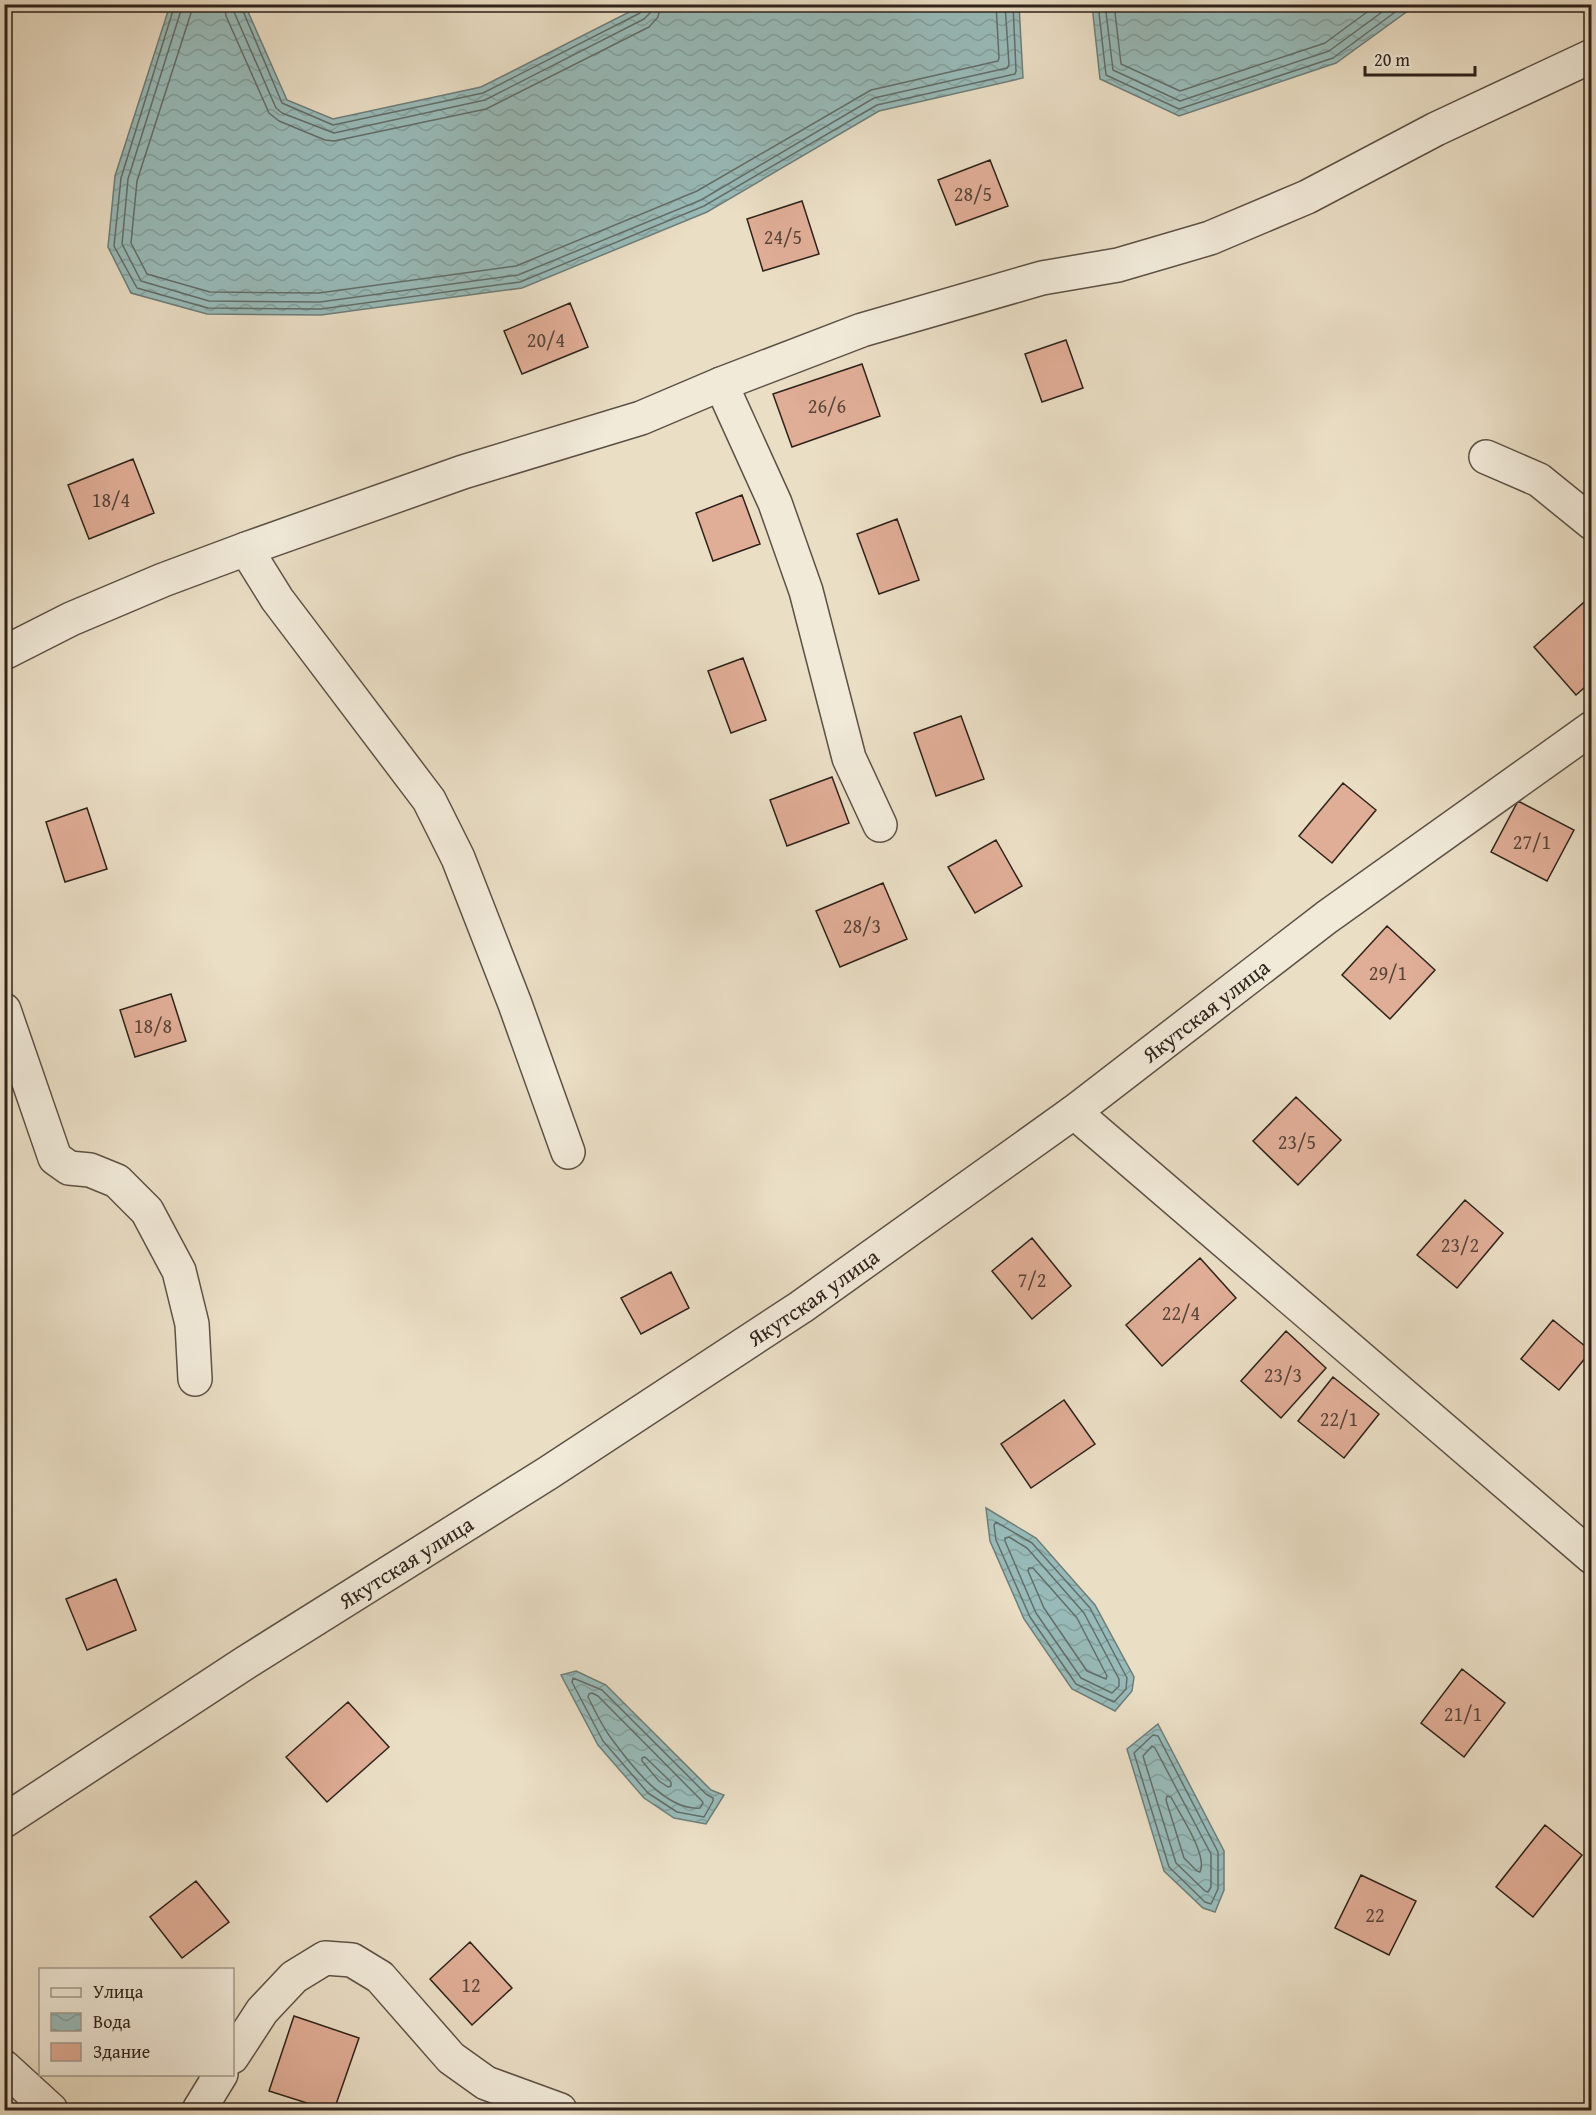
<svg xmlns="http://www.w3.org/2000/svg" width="1596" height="2115" font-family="'Gentium Book Plus',serif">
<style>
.water{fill:url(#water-waves);stroke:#6e7e7a;stroke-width:1.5}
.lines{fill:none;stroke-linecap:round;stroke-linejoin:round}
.shore{stroke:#636e6a;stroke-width:1.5}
.building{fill:#e0ad96;stroke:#2e221b;stroke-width:1.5}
.minor-casing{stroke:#5d5146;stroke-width:36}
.minor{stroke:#f1ead9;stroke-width:33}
.labels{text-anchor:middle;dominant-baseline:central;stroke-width:4.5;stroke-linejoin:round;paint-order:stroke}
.number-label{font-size:20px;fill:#5a453a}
.street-label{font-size:22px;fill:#2e221b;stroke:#f1ead9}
</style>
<defs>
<pattern id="water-waves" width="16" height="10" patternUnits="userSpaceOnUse" patternTransform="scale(1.5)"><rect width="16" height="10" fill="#98bbb9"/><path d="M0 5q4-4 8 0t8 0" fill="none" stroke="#83a09e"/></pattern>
</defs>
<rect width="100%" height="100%" fill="#eadec5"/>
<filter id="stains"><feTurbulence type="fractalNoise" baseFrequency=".00333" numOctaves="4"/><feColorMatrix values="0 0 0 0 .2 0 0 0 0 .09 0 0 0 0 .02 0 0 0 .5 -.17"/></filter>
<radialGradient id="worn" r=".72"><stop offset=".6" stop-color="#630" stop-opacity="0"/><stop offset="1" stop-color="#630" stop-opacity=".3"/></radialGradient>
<!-- water -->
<path class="water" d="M 170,5 L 245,5 L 287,100 L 333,119 L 481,87 L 643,5 L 1019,5 L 1023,78 L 879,111 L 707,212 L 522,288 L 321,315 L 207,314 L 131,293 L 108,247 L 115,176 Z
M 1092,5 L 1092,4 L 1416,5 L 1336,63 L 1179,116 L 1100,79 Z
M 986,1508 L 1036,1538 L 1095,1605 L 1134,1677 L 1132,1691 L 1115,1711 L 1072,1689 L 1024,1619 L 990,1541 Z
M 576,1671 L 606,1685 L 711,1790 L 724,1795 L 706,1824 L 674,1818 L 644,1798 L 598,1745 L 561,1675 Z
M 1158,1724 L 1224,1851 L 1224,1890 L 1215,1912 L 1203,1908 L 1164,1871 L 1127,1749 Z"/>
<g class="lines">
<!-- shore -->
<path class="shore" d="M 175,4 L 121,178 L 114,246 L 137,288 L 208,308 L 321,309 L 520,282 L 704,206 L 877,105 L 1015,74 L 1016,71 L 1013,4
M 183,4 L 128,179 L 122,244 L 141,281 L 209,301 L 320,302 L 518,275 L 701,200 L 874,98 L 1007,68 L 1009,65 L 1005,4
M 192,4 L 191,13 L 137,181 L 131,243 L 147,274 L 210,292 L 319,293 L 516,266 L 697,191 L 871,90 L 998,61 L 999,58 L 996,4
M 224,4 L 226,16 L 269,113 L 279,121 L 325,140 L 334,141 L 486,109 L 649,27 L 658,17 L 661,4
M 233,4 L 234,12 L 276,108 L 282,113 L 334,133 L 485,100 L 644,19 L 650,13 L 651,4
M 240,4 L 282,103 L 333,125 L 483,93 L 640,13 L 644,4
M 1098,4 L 1106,75 L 1179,109 L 1333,58 L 1406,4
M 1105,4 L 1113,70 L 1180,101 L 1329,51 L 1393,4
M 1114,4 L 1121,64 L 1180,91 L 1325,43 L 1378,4
M 996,1522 L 1032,1543 L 1090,1608 L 1127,1678 L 1126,1689 L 1114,1702 L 1076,1684 L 1030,1617 L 996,1540 L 994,1525 Z
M 1009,1537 L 1027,1548 L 1084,1613 L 1119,1679 L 1119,1686 L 1112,1693 L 1081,1678 L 1036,1613 L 1005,1541 L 1005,1538 Z
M 1029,1568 L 1033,1568 L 1077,1618 L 1107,1676 L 1106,1679 L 1087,1671 L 1044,1608 L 1028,1571 Z
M 573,1678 L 602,1690 L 706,1794 L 713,1798 L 713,1801 L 704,1817 L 677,1812 L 648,1793 L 603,1741 L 572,1682 Z
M 592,1693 L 598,1696 L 702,1801 L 703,1803 L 700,1808 C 665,1811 630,1764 611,1738 C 602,1726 595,1711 588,1697 L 589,1694 Z
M 1153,1735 L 1158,1736 L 1218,1852 L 1218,1889 L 1211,1904 L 1205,1902 L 1169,1867 L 1134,1753 Z
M 1152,1746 L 1155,1748 L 1211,1854 L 1211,1887 L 1208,1892 L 1205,1891 L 1176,1863 L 1143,1756 Z
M 645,1757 L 671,1782 L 671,1786 L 668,1787 L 659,1781 L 642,1761 L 642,1758 Z
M 1167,1796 L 1171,1797 C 1180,1815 1208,1855 1200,1872 L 1197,1871 L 1184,1858 L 1166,1800 Z"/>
</g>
<!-- building -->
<path class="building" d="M 990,160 L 1008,206 L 956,225 L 938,180 Z
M 802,201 L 819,254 L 763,271 L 747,219 Z
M 570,303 L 588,347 L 522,374 L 504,331 Z
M 1066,340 L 1083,388 L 1042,402 L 1025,354 Z
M 862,364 L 880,416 L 792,447 L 773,394 Z
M 133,459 L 154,513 L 89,539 L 68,485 Z
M 742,495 L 760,544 L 713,561 L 696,513 Z
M 897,519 L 919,580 L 879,594 L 857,534 Z
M 1592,595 L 1592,681 L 1576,695 L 1534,647 Z
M 743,658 L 766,720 L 731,733 L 708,671 Z
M 961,716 L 984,779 L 936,796 L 914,733 Z
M 832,777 L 849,823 L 787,846 L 770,800 Z
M 1343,783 L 1376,810 L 1332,863 L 1299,836 Z
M 1518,801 L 1574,830 L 1547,881 L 1491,852 Z
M 87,808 L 107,869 L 65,882 L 46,822 Z
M 996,840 L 1022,886 L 975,913 L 948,867 Z
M 883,883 L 907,939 L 840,967 L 816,911 Z
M 1387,926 L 1435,970 L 1390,1019 L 1342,975 Z
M 171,994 L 186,1041 L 135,1057 L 120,1010 Z
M 1296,1097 L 1341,1140 L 1298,1185 L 1253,1141 Z
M 1465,1200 L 1503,1233 L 1457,1288 L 1417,1255 Z
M 1032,1238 L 1071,1286 L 1032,1319 L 992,1271 Z
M 1200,1258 L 1236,1298 L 1162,1366 L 1126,1325 Z
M 671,1272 L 689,1308 L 641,1334 L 621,1298 Z
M 1553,1320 L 1591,1351 L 1559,1390 L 1521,1359 Z
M 1286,1331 L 1326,1368 L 1281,1418 L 1241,1381 Z
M 1333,1377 L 1379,1414 L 1344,1458 L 1298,1421 Z
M 1064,1400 L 1095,1444 L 1031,1488 L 1001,1444 Z
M 116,1579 L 136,1630 L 87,1650 L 66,1599 Z
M 1462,1669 L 1505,1703 L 1464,1757 L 1421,1723 Z
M 348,1702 L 389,1747 L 327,1802 L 286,1757 Z
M 1545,1825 L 1582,1855 L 1533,1917 L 1496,1887 Z
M 1361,1875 L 1416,1901 L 1389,1955 L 1335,1928 Z
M 196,1881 L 229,1922 L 182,1958 L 150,1917 Z
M 470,1942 L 512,1988 L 472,2025 L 430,1979 Z
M 294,2016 L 359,2038 L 334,2110 L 329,2110 L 269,2091 Z"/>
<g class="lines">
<!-- minor casing -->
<g class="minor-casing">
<g id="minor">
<path d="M 721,384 L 775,503 L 806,591 L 849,758 L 880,825"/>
<path d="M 1486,457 L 1539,480 L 1592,523"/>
<path d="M 246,549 L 277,599 L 429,800 L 458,858 L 515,1004 L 568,1152"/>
<path d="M 4,653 L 71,619 L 163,580 L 246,549 L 463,472 L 641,418 L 721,384 L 862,330 L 1042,278 L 1118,265 L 1210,238 L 1307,197 L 1436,129 L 1592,56"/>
<path d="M 4,1010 L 55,1158 L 69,1168 L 90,1170 L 117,1181 L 147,1211 L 179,1271 L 192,1324 L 195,1379"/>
<path d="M 1074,1112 L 1592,1557"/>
<path id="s1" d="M 4,1821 L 245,1663 L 548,1473 L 801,1307 L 1074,1112 L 1327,917 L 1592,728"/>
<path d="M 232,2057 L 262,2011 L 294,1977 L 325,1958 L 352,1960 L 380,1977 L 451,2058 L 486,2083 L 560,2110"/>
<path d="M 4,2067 L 51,2110"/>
<path d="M 199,2110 L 221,2074"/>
</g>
</g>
<!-- minor -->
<use href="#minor" class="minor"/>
</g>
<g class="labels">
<!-- number labels -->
<g class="number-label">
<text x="973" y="193">28/5</text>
<text x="783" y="236">24/5</text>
<text x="546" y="339">20/4</text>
<text x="827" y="405">26/6</text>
<text x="111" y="499">18/4</text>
<text x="1532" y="841">27/1</text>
<text x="862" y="925">28/3</text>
<text x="1388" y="972">29/1</text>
<text x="153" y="1025">18/8</text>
<text x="1297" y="1141">23/5</text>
<text x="1460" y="1244">23/2</text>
<text x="1032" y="1279">7/2</text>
<text x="1181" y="1312">22/4</text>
<text x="1283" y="1374">23/3</text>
<text x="1339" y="1418">22/1</text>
<text x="1463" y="1713">21/1</text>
<text x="1375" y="1914">22</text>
<text x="471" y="1984">12</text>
</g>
<!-- street labels -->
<g class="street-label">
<text stroke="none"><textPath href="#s1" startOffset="1450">Якутская улица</textPath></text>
<text stroke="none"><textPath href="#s1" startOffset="964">Якутская улица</textPath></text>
<text stroke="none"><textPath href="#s1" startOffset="478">Якутская улица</textPath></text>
</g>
</g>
<!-- margin -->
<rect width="1596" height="2115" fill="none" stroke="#eadec5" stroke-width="24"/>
<rect x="6" y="6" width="1584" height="2103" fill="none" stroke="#2e221b" stroke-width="3"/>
<rect x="12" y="12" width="1572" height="2091" fill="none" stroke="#2e221b" stroke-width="1.5"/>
<!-- legend -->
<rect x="39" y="1968" width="195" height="108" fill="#f1ead9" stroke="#a39a8d" stroke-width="1.5"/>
<rect x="51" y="1988" width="30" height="9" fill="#f1ead9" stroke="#a39a8d" stroke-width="1.5"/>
<text x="93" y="1998" font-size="18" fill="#2e221b">Улица</text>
<rect x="51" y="2013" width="30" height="18" fill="url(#water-waves)" stroke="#a39a8d" stroke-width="1.5"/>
<text x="93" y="2028" font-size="18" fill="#2e221b">Вода</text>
<rect x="51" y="2043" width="30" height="18" fill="#e0ad96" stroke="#a39a8d" stroke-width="1.5"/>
<text x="93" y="2058" font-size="18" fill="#2e221b">Здание</text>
<!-- scale -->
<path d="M1365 66v9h110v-9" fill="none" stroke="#2e221b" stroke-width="3"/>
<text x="1374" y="66" font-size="18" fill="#2e221b" stroke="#f1ead9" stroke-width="4.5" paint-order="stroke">20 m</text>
<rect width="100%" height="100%" filter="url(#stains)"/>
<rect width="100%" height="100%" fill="url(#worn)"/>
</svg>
